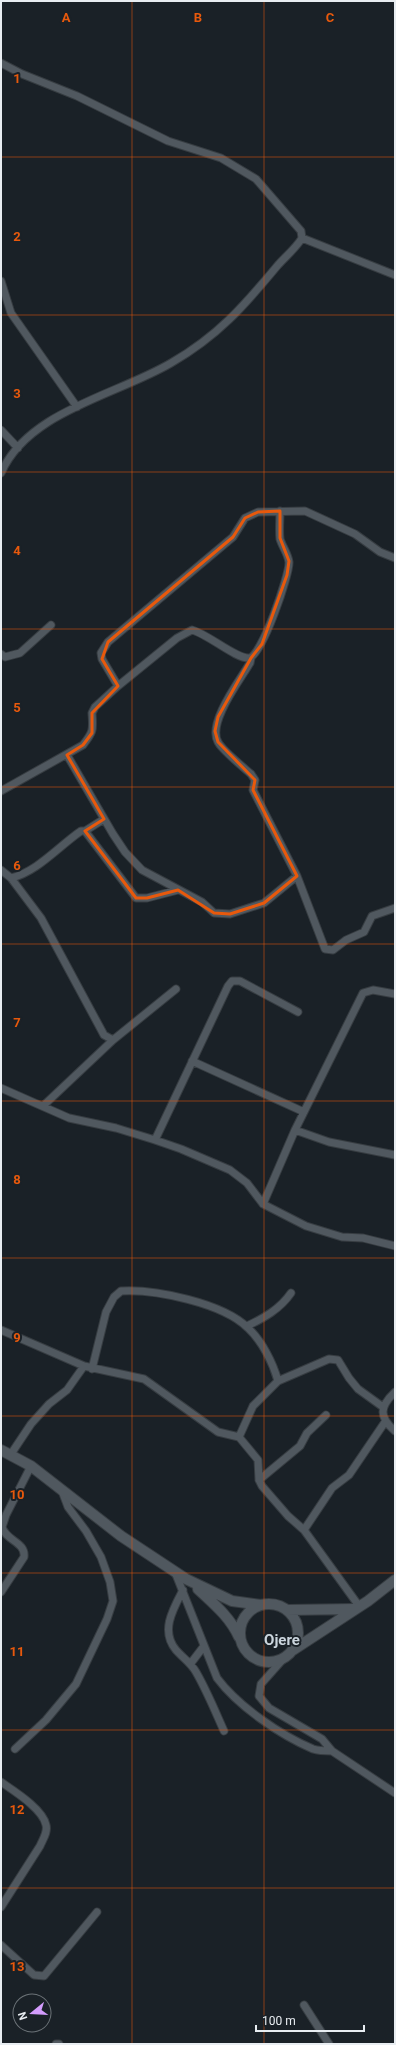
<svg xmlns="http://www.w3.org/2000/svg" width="396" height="2045" font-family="Roboto,sans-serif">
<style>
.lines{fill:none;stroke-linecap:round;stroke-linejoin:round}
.street-casing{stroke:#373d42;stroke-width:9}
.secondary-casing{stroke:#373d42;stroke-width:12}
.street{stroke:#50585f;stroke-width:7}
.secondary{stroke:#50585f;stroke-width:10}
.marked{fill:none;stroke:#e8590c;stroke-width:3;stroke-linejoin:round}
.grid{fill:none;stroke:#e8590c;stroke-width:1;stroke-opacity:0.55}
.labels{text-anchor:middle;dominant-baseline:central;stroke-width:4;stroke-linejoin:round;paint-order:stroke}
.quarter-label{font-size:15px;font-weight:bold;fill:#cbd5dd;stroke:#1a2127}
.grid-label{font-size:13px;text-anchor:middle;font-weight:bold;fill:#e8590c;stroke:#1a2127;stroke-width:4;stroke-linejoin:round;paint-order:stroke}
</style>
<rect width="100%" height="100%" fill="#1a2127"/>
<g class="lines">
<!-- street casing -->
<g class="street-casing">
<path id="street" d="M 1,63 L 22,74 L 77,96 L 168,141 L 221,158 L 256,179 L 301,231 L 302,238 C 296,248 286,256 278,265 C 244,306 218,336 171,363 C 117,395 28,411 1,473
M 302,238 L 395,275
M 1,281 L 11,313 L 77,407
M 1,430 L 18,448
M 1,654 L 5,657 L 20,653 L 51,625
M 251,658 L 250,663 C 240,680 207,723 218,742 C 222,750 243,767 251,774 L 255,780 L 253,790 L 297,876 L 325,949 L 333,950 L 346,940 L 364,932 L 372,916 L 395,908
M 118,686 L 177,638 L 192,630 C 208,634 236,659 249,658 C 261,658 290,574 289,562 C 288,554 282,546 280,539 C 279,530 280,520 280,511
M 67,755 L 113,834 L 125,852 L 142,870 L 202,902 L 214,913 L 230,914 L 264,903 L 297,876
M 1,791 L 83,745 C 94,731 93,730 92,713 L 95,707 L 118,686 L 102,659 L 101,653 L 108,642 L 233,537 L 245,518 L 258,512 L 305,511 L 355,534 L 380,552 L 395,558
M 85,831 L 104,819
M 1,870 L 11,878 L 41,918 L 104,1035 L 113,1040 L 176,989
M 11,878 C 37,872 59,846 81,831 L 85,831 L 136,898 L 147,898 L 178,890
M 192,1061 L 304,1112
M 1,1088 L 69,1118 L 116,1128 L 155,1140 L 181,1149 L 230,1170 L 247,1183 L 263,1204 L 306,1226 L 342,1237 L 363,1238 L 395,1246
M 43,1106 L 113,1040
M 295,1130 L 329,1142 L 395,1155
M 155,1140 L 228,986 L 232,981 L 240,981 L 298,1012
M 263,1204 L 295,1130 L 363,993 L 373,990 L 395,994
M 247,1326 C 264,1318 280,1309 291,1293
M 1,1330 L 84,1366 L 144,1379 L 218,1432 L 239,1437 L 258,1460 L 259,1480 L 262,1486 L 288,1516 L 304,1530 L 359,1606
M 92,1369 L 106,1312 L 114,1297 L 121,1291 C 155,1289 223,1303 248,1328 C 262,1341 273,1363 278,1381
M 395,1392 C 379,1407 379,1417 395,1431
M 239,1437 L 253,1406 L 278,1381 L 329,1359 L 338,1360 L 349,1378 L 358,1389 L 383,1407
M 11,1454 L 31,1424 L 49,1404 L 67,1390 L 84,1366
M 259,1480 L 300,1446 L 307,1433 L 326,1415
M 304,1530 L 332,1488 L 349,1475 L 385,1422
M 175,1572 L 217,1678 C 238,1706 280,1735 313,1749 C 319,1751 326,1751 332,1751
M 183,1590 C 173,1609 160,1631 176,1650 C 183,1658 191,1663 196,1672 C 207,1691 215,1711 224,1731
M 1,1592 L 24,1557 C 26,1542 6,1541 2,1527 L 6,1515 L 31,1466
M 285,1657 L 261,1684 L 259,1696 L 269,1708 L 322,1739 L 332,1751 L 395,1793
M 191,1663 L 204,1646
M 15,1749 L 46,1720 L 76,1684 L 107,1619 L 113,1601 L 110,1582 L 101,1557 L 86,1531 L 68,1507 L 62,1491
M 1,1782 C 14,1791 43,1809 46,1825 C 48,1832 43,1839 40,1846 L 1,1907
M 1,1945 L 34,1975 L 44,1976 L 97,1912
M 304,2005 L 329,2044
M 56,2044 L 59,2044"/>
</g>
<!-- secondary casing -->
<g class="secondary-casing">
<path id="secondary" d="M 1,1450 L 31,1466 L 121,1536 L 186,1579 L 232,1601 L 261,1605
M 198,1589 C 214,1604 230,1617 239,1637
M240 1633a29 29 0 1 1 58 0a29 29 0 1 1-58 0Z
M 287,1610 L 354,1609
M 293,1650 L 368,1601 L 395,1580"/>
</g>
<!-- street -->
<use href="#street" class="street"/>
<!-- secondary -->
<use href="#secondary" class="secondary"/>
</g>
<!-- marked area -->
<path class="marked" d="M 280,511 L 280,538 L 289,561 L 287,575 L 262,644 L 251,658 L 218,717 L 215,731 L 218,742 L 255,780 L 253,790 L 297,876 L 264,903 L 230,914 L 214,913 L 178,890 L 147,898 L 136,898 L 85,831 L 104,819 L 67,755 L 83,745 L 92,733 L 92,713 L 118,686 L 102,659 L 108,642 L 233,537 L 245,518 L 258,512 Z"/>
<!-- grid -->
<path class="grid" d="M 132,1 L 132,2044M 264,1 L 264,2044M 1,157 L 395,157M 1,315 L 395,315M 1,472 L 395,472M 1,629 L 395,629M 1,787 L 395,787M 1,944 L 395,944M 1,1101 L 395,1101M 1,1258 L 395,1258M 1,1416 L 395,1416M 1,1573 L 395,1573M 1,1730 L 395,1730M 1,1888 L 395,1888"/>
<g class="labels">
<!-- quarter labels -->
<g class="quarter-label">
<text x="282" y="1640">Ojere</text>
</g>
</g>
<g class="grid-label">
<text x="66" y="22">A</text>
<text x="198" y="22">B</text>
<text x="330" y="22">C</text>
<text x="17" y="83">1</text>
<text x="17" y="241">2</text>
<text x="17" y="398">3</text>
<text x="17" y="555">4</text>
<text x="17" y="712">5</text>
<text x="17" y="870">6</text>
<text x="17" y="1027">7</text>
<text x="17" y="1184">8</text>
<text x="17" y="1342">9</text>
<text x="17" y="1499">10</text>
<text x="17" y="1656">11</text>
<text x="17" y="1814">12</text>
<text x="17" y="1971">13</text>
</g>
<!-- border -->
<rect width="396" height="2045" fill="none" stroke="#e8edf1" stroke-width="4"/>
<!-- north arrow -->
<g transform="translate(32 2013) rotate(252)"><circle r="19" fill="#1a2127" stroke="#6c7378"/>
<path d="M0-3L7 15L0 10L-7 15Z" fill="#d39cfc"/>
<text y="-6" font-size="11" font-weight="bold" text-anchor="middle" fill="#e8edf1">N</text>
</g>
<!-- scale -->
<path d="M256 2025v6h108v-6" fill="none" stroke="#e8edf1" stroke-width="2"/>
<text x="262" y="2025" font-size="12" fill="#e8edf1" stroke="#1a2127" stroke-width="3" paint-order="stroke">100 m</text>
</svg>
